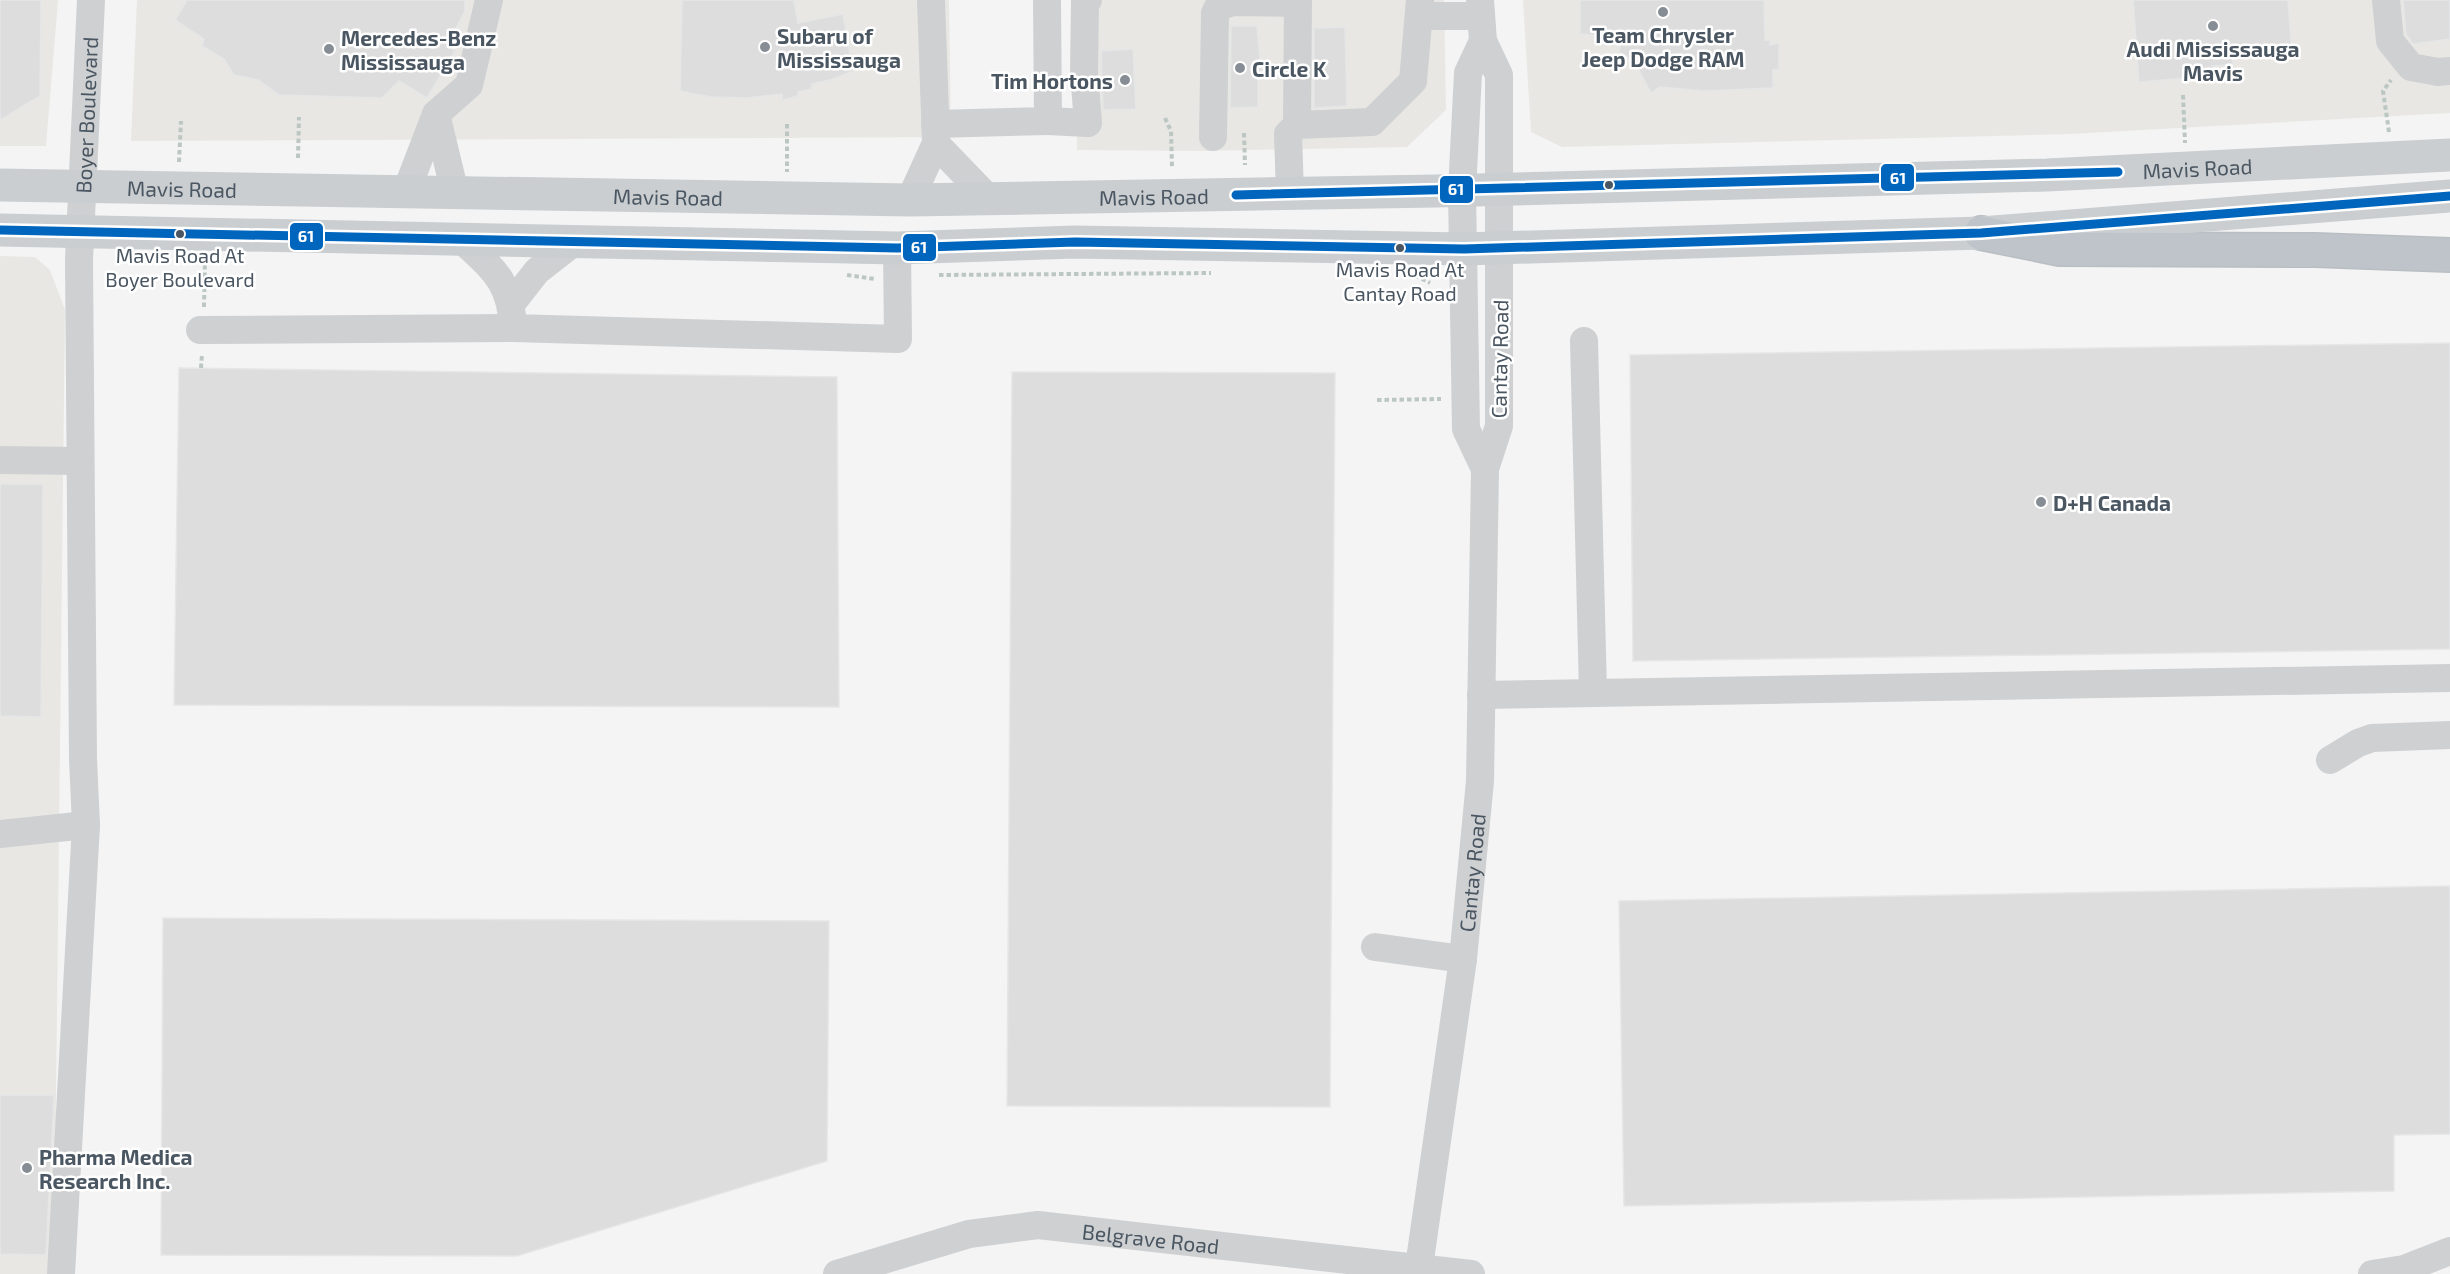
<svg xmlns="http://www.w3.org/2000/svg" width="2450" height="1274" font-family="'Exo 2',sans-serif">
<style>
.commercial{fill:#e8e7e3}
.building{fill:#ddddde;stroke:#e5e6e7;stroke-width:1.5}
.lines{fill:none;stroke-linecap:round;stroke-linejoin:round}
.highway-casing{stroke:#b9bec3;stroke-width:36}
.path{stroke:#bcc7c4;stroke-width:4;stroke-dasharray:4.5 3;stroke-linecap:butt}
.minor{stroke:#ced0d2;stroke-width:28}
.major{stroke:#caced1;stroke-width:33}
.highway{stroke:#bec4c9;stroke-width:33}
.bus-1-casing{stroke:#fff;stroke-width:14}
.bus-1{stroke:#0065bd;stroke-width:9}
.poi-dot{fill:#868d94;stroke:#fff;stroke-width:2}
.bus-dot{fill:#4a5661;stroke:#fff;stroke-width:2}
.labels{text-anchor:middle;dominant-baseline:central;stroke-width:5;stroke-linejoin:round;paint-order:stroke}
.bus-label{font-size:20px;fill:#4a5661;stroke:#fff}
.poi-label{font-size:21px;font-weight:bold;fill:#4a5661;stroke:#fff;text-anchor:start}
.street-label{font-size:21px;fill:#4a5661;stroke:#fff}
.line-badge{stroke:#fff;stroke-width:2}
.badge-label{font-size:16px;text-anchor:middle;font-weight:bold;fill:#fff}
</style>
<rect width="100%" height="100%" fill="#f4f4f4"/>
<!-- commercial -->
<path class="commercial" d="M 0,0 L 58,0 L 46,146 L 0,146 Z
M 137,0 L 949,0 L 951,137 L 131,141 Z
M 1079,0 L 1444,0 L 1446,110 L 1407,147 L 1200,151 L 1077,150 Z
M 1523,0 L 2450,0 L 2450,113 L 2071,134 L 1562,147 L 1531,132 Z
M 0,256 L 35,257 L 50,270 L 65,310 L 54,1274 L 0,1274 Z"/>
<!-- building -->
<path class="building" d="M 0,0 L 41,0 L 40,96 L 0,120 Z
M 187,0 L 465,0 L 465,11 L 447,45 L 455,51 L 427,98 L 399,81 L 382,98 L 279,95 L 258,80 L 234,75 L 224,59 L 202,46 L 204,39 L 175,20 Z
M 682,0 L 794,0 L 798,23 L 843,14 L 853,71 L 830,80 L 812,84 L 811,89 L 798,92 L 798,96 L 782,100 L 782,94 L 747,98 L 711,97 L 680,91 Z
M 1580,0 L 1764,0 L 1765,40 L 1770,40 L 1770,45 L 1779,43 L 1779,69 L 1773,70 L 1773,88 L 1704,91 L 1660,87 L 1651,93 L 1634,61 L 1619,52 L 1622,37 L 1580,34 Z
M 2133,0 L 2288,0 L 2292,53 L 2232,57 L 2233,65 L 2212,66 L 2213,76 L 2139,82 Z
M 2403,0 L 2450,0 L 2450,39 L 2413,44 L 2406,34 Z
M 1231,26 L 1257,26 L 1261,70 L 1258,79 L 1258,107 L 1230,108 Z
M 1345,27 L 1347,106 L 1314,108 L 1314,28 Z
M 1133,49 L 1136,109 L 1103,110 L 1101,51 Z
M 2450,343 L 2450,649 L 1633,661 L 1630,355 Z
M 179,368 L 837,377 L 839,707 L 174,705 Z
M 1012,372 L 1335,373 L 1330,1107 L 1007,1106 Z
M 0,484 L 43,484 L 41,717 L 0,716 Z
M 2450,886 L 2450,1134 L 2394,1135 L 2394,1191 L 1624,1206 L 1619,901 Z
M 163,918 L 829,921 L 827,1161 L 517,1256 L 161,1255 Z
M 0,1095 L 54,1095 L 46,1255 L 0,1254 Z"/>
<g class="lines">
<!-- highway casing -->
<g class="highway-casing">
<path id="highway" d="M 1981,233 L 2060,249 L 2315,250 L 2450,255"/>
</g>
<!-- path -->
<path class="path" d="M 2183,95 L 2185,143
M 1165,118 L 1171,131 L 1172,167
M 787,124 L 787,172
M 2389,132 L 2383,91 L 2391,80
M 1244,133 L 1245,165
M 298,158 L 299,117
M 179,162 L 181,121
M 847,275 L 875,279
M 939,275 L 1211,273
M 1415,275 L 1430,283
M 204,307 L 205,259
M 201,368 L 202,354
M 1377,400 L 1441,399"/>
<!-- minor -->
<g class="minor">
<path d="M 2386,0 L 2390,41 L 2411,67 L 2438,72 L 2450,71"/>
<path d="M 1420,16 L 1480,16"/>
<path d="M 1483,41 L 1468,73 L 1462,191 L 1466,429 L 1485,469"/>
<path d="M 436,114 L 455,193"/>
<path d="M 1048,121 L 1088,123 L 1084,73 L 1085,1 L 1088,0"/>
<path d="M 935,124 L 1048,121 L 1047,0"/>
<path d="M 1297,125 L 1298,0"/>
<path d="M 1213,137 L 1215,13 L 1218,7 L 1233,2 L 1298,3"/>
<path d="M 936,144 L 988,198"/>
<path d="M 406,192 L 436,114 L 469,85 L 489,0"/>
<path d="M 1290,194 L 1288,134 L 1297,125 L 1372,122 L 1413,81 L 1420,0"/>
<path d="M 910,200 L 936,143 L 931,0"/>
<path d="M 462,240 C 494,270 511,282 513,328 L 898,339 L 897,248"/>
<path d="M 512,303 L 537,271 L 573,243"/>
<path d="M 200,330 L 513,328"/>
<path d="M 1584,341 L 1593,691"/>
<path d="M 0,460 L 80,461"/>
<path d="M 1481,695 L 2450,678"/>
<path d="M 2330,760 L 2358,743 L 2372,738 L 2450,735"/>
<path d="M 0,834 L 86,825"/>
<path d="M 1375,947 L 1463,959"/>
<path id="s1" d="M 61,1274 L 86,825 L 83,759 L 79,260 L 91,0"/>
<path id="s2" d="M 837,1274 L 969,1234 L 1038,1225 L 1471,1274"/>
<path id="s3" d="M 1418,1274 L 1463,959 L 1480,781 L 1485,469 L 1499,426 L 1499,75 L 1483,41 L 1480,0"/>
<path d="M 2372,1274 L 2404,1269 L 2450,1251"/>
</g>
<!-- major -->
<g class="major">
<path id="s4" d="M 0,185 L 910,200 L 1436,191 L 2047,175 L 2450,155"/>
<path d="M 0,230 L 897,248 L 1075,242 L 1464,249 L 1981,233 L 2450,196"/>
</g>
<!-- highway -->
<use href="#highway" class="highway"/>
<!-- bus-1 casing -->
<g class="bus-1-casing">
<path id="bus-1" d="M 1236,195 L 2118,172
M 0,230 L 897,248 L 1075,242 L 1464,249 L 1981,233 L 2450,196"/>
</g>
<!-- bus-1 -->
<use href="#bus-1" class="bus-1"/>
</g>
<!-- markers -->
<g class="poi-dot">
<circle cx="1663" cy="12" r="6"/>
<circle cx="2213" cy="26" r="6"/>
<circle cx="765" cy="47" r="6"/>
<circle cx="329" cy="49" r="6"/>
<circle cx="1240" cy="68" r="6"/>
<circle cx="1125" cy="80" r="6"/>
<circle cx="2041" cy="502" r="6"/>
<circle cx="27" cy="1168" r="6"/>
</g>
<g class="bus-dot">
<circle cx="1609" cy="185" r="5"/>
<circle cx="180" cy="234" r="5"/>
<circle cx="1400" cy="248" r="5"/>
</g>
<g class="labels">
<!-- bus labels -->
<g class="bus-label">
<text x="180" y="255">Mavis Road At<tspan x="180" dy="24">Boyer Boulevard</tspan></text>
<text x="1400" y="269">Mavis Road At<tspan x="1400" dy="24">Cantay Road</tspan></text>
</g>
<!-- poi labels -->
<g class="poi-label">
<text x="1663" y="34" text-anchor="middle">Team Chrysler<tspan x="1663" dy="24">Jeep Dodge RAM</tspan></text>
<text x="777" y="35">Subaru of<tspan x="777" dy="24">Mississauga</tspan></text>
<text x="341" y="37">Mercedes-Benz<tspan x="341" dy="24">Mississauga</tspan></text>
<text x="2213" y="48" text-anchor="middle">Audi Mississauga<tspan x="2213" dy="24">Mavis</tspan></text>
<text x="1252" y="68">Circle K</text>
<text x="1113" y="80" text-anchor="end">Tim Hortons</text>
<text x="2053" y="502">D+H Canada</text>
<text x="39" y="1156">Pharma Medica<tspan x="39" dy="24">Research Inc.</tspan></text>
</g>
<!-- street labels -->
<g class="street-label">
<text stroke="none"><textPath href="#s1" startOffset="1160">Boyer Boulevard</textPath></text>
<text stroke="none"><textPath href="#s4" startOffset="2198">Mavis Road</textPath></text>
<text stroke="none"><textPath href="#s4" startOffset="182">Mavis Road</textPath></text>
<text stroke="none"><textPath href="#s4" startOffset="668">Mavis Road</textPath></text>
<text stroke="none"><textPath href="#s4" startOffset="1154">Mavis Road</textPath></text>
<text transform="translate(1499 359) rotate(-89)">Cantay Road</text>
<text stroke="none"><textPath href="#s3" startOffset="405">Cantay Road</textPath></text>
<text stroke="none"><textPath href="#s2" startOffset="321">Belgrave Road</textPath></text>
</g>
</g>
<g class="line-badge">
<rect x="1880" y="163" width="35" height="29" rx="6" fill="#0065bd"/>
<rect x="1439" y="175" width="35" height="29" rx="6" fill="#0065bd"/>
<rect x="289" y="222" width="35" height="29" rx="6" fill="#0065bd"/>
<rect x="902" y="233" width="35" height="29" rx="6" fill="#0065bd"/>
</g>
<g class="badge-label">
<text x="1898" y="184">61</text>
<text x="1456" y="195">61</text>
<text x="306" y="242">61</text>
<text x="919" y="253">61</text>
</g>
</svg>
